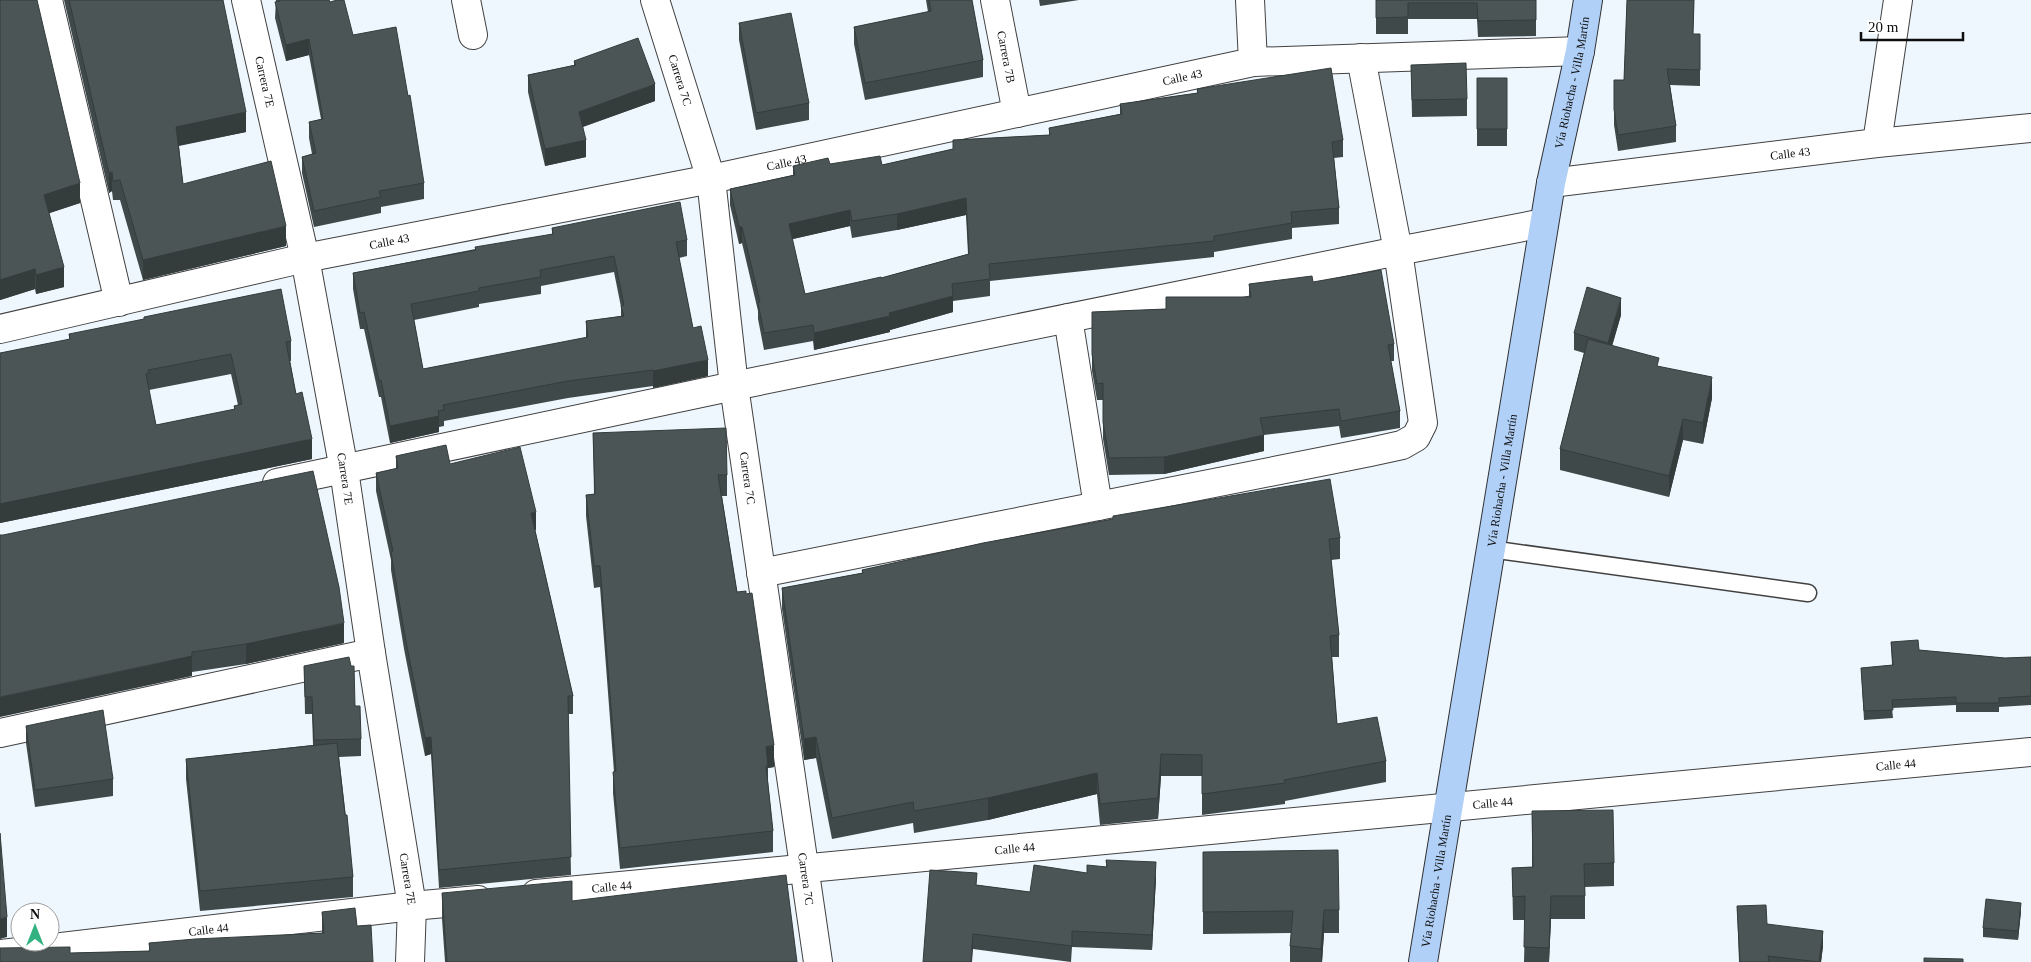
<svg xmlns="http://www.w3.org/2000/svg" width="2031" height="962" font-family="Georgia,serif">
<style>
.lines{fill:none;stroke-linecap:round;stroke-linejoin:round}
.lane-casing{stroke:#414141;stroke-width:19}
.street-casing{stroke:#414141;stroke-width:30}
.secondary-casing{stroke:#303030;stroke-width:30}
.lane{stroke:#fff;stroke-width:16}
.street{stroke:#fff;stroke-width:28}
.secondary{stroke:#b0d0f8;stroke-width:28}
.wall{fill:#404949;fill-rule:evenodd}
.shaded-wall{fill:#343c3c}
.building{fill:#4b5555;stroke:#343c3c;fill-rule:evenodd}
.labels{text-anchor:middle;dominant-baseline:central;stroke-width:5;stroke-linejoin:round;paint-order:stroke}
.street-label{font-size:12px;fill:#0e0e0e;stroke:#fff}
</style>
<rect width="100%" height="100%" fill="#eff7fe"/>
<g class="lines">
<!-- lane casing -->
<g class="lane-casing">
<path id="lane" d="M 1490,549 L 1808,593"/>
</g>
<!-- street casing -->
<g class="street-casing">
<g id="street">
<path d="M 48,0 L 119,302"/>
<path id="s1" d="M 246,0 L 305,258 L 344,470 L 371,653 L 412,906 L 410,962"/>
<path d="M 466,0 L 473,35"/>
<path id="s2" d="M 655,0 L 711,179 L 734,386 L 818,962"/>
<path id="s3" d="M 995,0 L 1017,113"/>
<path d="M 1250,0 L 1253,62"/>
<path d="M 1877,143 L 1898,0"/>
<path id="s4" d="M 1551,183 L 1877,143 L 2031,128"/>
<path d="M 1068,318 L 1098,506"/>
<path id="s5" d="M 0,329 L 305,258 L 711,179 L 1253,62 L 1580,51"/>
<path d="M 277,483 L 734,386 L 1398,251 L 1544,223"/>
<path d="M 761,573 L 1370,452 L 1402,445 L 1416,437 L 1423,423 L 1398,251 L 1361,58"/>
<path d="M 0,733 L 371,653"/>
<path id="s6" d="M 536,894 L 2031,752"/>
<path id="s7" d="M 0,954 L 412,906 L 478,900"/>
</g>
</g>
<!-- secondary casing -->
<g class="secondary-casing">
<g id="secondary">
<path id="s8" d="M 1423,962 L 1551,183 L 1580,51 L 1588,0"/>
</g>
</g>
<!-- lane -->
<use href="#lane" class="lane"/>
<!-- street -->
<use href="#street" class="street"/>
<!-- secondary -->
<use href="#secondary" class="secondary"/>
</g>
<!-- wall -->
<path class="wall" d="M 0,0 L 80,203 L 49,213 L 64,287 L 36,294 L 35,289 L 0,300 Z
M 64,0 L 223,0 L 246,132 L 179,146 L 183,184 L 286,246 L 143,280 L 120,200 L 113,200 L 112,191 L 109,193 Z
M 276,0 L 329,0 L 330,2 L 353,35 L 424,183 L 424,199 L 381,207 L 381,213 L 314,227 L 302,173 L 302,157 L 312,154 L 309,138 L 309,122 L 321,119 L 309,55 L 286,61 L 275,18 Z
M 926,0 L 972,0 L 983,60 L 983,77 L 865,100 L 854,44 L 854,27 L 928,12 Z
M 1039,0 L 1079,0 L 1040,6 Z
M 1376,0 L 1536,0 L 1536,36 L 1478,37 L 1477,19 L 1408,19 L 1408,34 L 1376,34 Z
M 1627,0 L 1694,0 L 1693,34 L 1700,34 L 1700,86 L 1670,85 L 1676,126 L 1676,142 L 1618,151 L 1614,125 L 1614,80 L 1624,80 Z
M 739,23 L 809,103 L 809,120 L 756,130 L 739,40 Z
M 574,61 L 655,101 L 583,127 L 586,157 L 545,166 L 528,92 L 528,75 L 574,65 Z
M 1411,65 L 1467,99 L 1467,116 L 1412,117 Z
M 1477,78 L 1507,78 L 1507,146 L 1477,146 Z
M 1197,89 L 1343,140 L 1343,157 L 1334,158 L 1339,208 L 1339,224 L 1292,228 L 1292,239 L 1214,252 L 1214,257 L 990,281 L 990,296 L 953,301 L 953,312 L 890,330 L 890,332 L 814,350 L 813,341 L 764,350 L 758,319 L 758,311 L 742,243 L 739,244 L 730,205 L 730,189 L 793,175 L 793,166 L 830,164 L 882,165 L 953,149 L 953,140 L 1049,135 L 1049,128 L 1120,114 L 1120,104 L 1197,93 ZM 966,215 L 968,254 L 881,278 L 805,294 L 792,239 L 850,226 L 852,238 L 897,230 Z
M 552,228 L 687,240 L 687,256 L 679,258 L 693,328 L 708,376 L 653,388 L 653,386 L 568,398 L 444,421 L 444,426 L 439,427 L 439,432 L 390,443 L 381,397 L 379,397 L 364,329 L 360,329 L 353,289 L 353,273 L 552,234 ZM 614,272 L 621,307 L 621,316 L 586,321 L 586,338 L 423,369 L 414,320 L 479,307 L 479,304 L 541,294 L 541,286 Z
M 1313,282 L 1394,344 L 1394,361 L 1391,361 L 1400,411 L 1400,428 L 1341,438 L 1339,426 L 1264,435 L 1264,451 L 1164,474 L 1109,475 L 1103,439 L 1103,400 L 1097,400 L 1092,371 L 1092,312 L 1166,309 L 1249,297 L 1249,284 Z
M 1621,315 L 1612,346 L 1659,367 L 1712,398 L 1703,444 L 1683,440 L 1669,497 L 1560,470 L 1560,449 L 1584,353 L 1574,350 L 1574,333 Z
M 69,334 L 291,341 L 291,361 L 290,361 L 296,394 L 312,459 L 0,523 L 0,353 L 69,340 ZM 231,374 L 238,405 L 234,406 L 234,410 L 156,425 L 149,390 Z
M 593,433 L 727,475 L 727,496 L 722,496 L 737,592 L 774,767 L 768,768 L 768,782 L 773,831 L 773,852 L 620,869 L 613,793 L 613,772 L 614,772 L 600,587 L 594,588 L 586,516 L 586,495 L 594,494 Z
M 396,456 L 450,464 L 536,530 L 535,530 L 573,696 L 573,714 L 568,714 L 571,875 L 439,888 L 431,754 L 425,756 L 404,649 L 391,570 L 391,560 L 376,491 L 376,473 L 396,469 Z
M 1113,516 L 1340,538 L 1340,559 L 1331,560 L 1339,635 L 1339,657 L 1332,657 L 1337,724 L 1386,761 L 1386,782 L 1285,801 L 1285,804 L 1202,815 L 1202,776 L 1161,776 L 1158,819 L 1100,825 L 1097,794 L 988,820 L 914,833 L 913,823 L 832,839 L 816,758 L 804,760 L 782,609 L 782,588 L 862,573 L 862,570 L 1113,519 Z
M 0,535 L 344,643 L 246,664 L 192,672 L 192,676 Z
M 1891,642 L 1919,650 L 2005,658 L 2031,657 L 2031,705 L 1999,707 L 1999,712 L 1956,712 L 1956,705 L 1892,708 L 1893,718 L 1864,720 L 1861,668 L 1892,665 Z
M 304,666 L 355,706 L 361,739 L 361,756 L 339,757 L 353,877 L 353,897 L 200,911 L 186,779 L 186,759 L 313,745 L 312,714 L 305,714 Z
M 26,726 L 113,779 L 113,796 L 35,807 L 26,743 Z
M 1532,811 L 1614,863 L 1614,886 L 1585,887 L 1585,919 L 1551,919 L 1549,962 L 1524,962 L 1525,920 L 1513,920 L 1512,868 L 1532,867 Z
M 1203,852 L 1339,910 L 1339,933 L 1324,933 L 1322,962 L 1290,962 L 1290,946 L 1291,933 L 1203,934 Z
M 1106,860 L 1156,878 L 1152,950 L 1072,947 L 1071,962 L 973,949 L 923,962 L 977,885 L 1030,892 L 1106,867 Z
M 442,893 L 572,901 L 797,962 L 445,962 L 442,919 Z
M 1737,906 L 1767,924 L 1823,946 L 1821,962 L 1739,962 Z
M 2021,911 L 2018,940 L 1983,937 L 1983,928 Z
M 322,912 L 357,926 L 373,962 L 70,953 L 149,951 L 149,943 L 322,933 Z"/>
<!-- shaded-wall -->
<path class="shaded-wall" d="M 309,39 L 309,55 L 286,61 L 286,45 Z
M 655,84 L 655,101 L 579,128 L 579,112 Z
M 246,112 L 246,132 L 176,146 L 176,127 Z
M 586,140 L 586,157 L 545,166 L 545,149 Z
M 112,172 L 112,191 L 109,193 L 109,173 Z
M 80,183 L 80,203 L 44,215 L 44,195 Z
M 966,198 L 966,215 L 897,230 L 897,214 Z
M 850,210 L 850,226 L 789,240 L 789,224 Z
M 286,226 L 286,246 L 143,280 L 143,260 Z
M 739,227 L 742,227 L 742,243 L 739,244 Z
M 64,267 L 64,287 L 36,294 L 36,275 Z
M 35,269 L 35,289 L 0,300 L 0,280 Z
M 953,296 L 953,312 L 890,330 L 890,332 L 814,350 L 814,333 Z
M 1621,298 L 1621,315 L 1608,360 L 1608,343 Z
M 708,360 L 708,376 L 653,388 L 653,371 Z
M 1712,377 L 1712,398 L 1703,444 L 1703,423 Z
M 439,416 L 439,432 L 390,443 L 390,426 Z
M 1683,419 L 1683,440 L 1669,497 L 1669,476 Z
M 1264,435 L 1264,451 L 1164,474 L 1164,457 Z
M 312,439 L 312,459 L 0,523 L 0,504 Z
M 536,512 L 536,530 L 531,531 L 531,513 Z
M 344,623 L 344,643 L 246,664 L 246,644 Z
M 192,656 L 192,676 L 0,717 L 0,697 Z
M 431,737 L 431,754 L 425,756 L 425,738 Z
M 816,737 L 816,758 L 804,760 L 804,739 Z
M 774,745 L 774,767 L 768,768 L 766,747 Z
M 1161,754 L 1161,776 L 1158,819 L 1158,798 Z
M 1097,773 L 1097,794 L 988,820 L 988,798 Z
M 1156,862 L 1156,878 L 1152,950 L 1152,935 Z
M 1551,896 L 1551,919 L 1549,962 L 1549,948 Z
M 2021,903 L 2021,911 L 2018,940 L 2018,931 Z
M 1324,910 L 1324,933 L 1322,962 L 1321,962 L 1321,949 Z
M 7,917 L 7,937 L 0,939 L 0,919 Z
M 1823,931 L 1823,946 L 1821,962 L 1819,962 Z
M 973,934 L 973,949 L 972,962 L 971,962 Z"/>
<!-- building -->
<path class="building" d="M 0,0 L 37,0 L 80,183 L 44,195 L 64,267 L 36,275 L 35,269 L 0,280 Z
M 69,0 L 223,0 L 246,112 L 176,127 L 183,184 L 271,161 L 286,226 L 143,260 L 120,180 L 113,181 L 112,172 L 109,173 Z
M 279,0 L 329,0 L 330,2 L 337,0 L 344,0 L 353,35 L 396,27 L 408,96 L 410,95 L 424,183 L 379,191 L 381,197 L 314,211 L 302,157 L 316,153 L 309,122 L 323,119 L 309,39 L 286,45 L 275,2 L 280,1 Z
M 929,0 L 972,0 L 983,60 L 865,83 L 854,27 L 931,11 Z
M 1376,0 L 1536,0 L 1536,20 L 1478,21 L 1477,3 L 1408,3 L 1408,17 L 1376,18 Z
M 1627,0 L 1694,0 L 1693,34 L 1700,34 L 1700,70 L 1667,69 L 1676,126 L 1618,135 L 1614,109 L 1614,80 L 1624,80 Z
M 791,13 L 809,103 L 756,113 L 739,23 Z
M 638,38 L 655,84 L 579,112 L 586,140 L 545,149 L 528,75 L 576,65 L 574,61 Z
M 1466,63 L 1467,99 L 1412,100 L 1411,65 Z
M 1331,68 L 1343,140 L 1332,142 L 1339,208 L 1291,212 L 1292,223 L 1214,236 L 1214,241 L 989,264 L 990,279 L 952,284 L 953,296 L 889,313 L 890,316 L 814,333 L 813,325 L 764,333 L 758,303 L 760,302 L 742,227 L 739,227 L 730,189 L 795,175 L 793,166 L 828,158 L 830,164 L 880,156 L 882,165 L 953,149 L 953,140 L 1050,135 L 1049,128 L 1122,114 L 1120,104 L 1198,93 L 1197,89 ZM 966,198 L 969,254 L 881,278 L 881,277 L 805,294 L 789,224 L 850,210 L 852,221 L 897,214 Z
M 1477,78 L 1507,78 L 1507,129 L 1477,129 Z
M 680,202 L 687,240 L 676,242 L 693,328 L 701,326 L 708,360 L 653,371 L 653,370 L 568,381 L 443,405 L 444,410 L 438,411 L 439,416 L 390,426 L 381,380 L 379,381 L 364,312 L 360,313 L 353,273 L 476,250 L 475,247 L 553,234 L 552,228 ZM 614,256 L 624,305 L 621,306 L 624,316 L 586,321 L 588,337 L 423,369 L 411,304 L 479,291 L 479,288 L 541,277 L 540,270 Z
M 1381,270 L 1394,344 L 1388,345 L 1400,411 L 1341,421 L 1339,409 L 1260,418 L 1264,435 L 1164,457 L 1109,458 L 1103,422 L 1103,383 L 1097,384 L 1092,354 L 1092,312 L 1166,309 L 1166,297 L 1251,297 L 1249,284 L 1312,276 L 1313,282 Z
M 1587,287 L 1621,298 L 1608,343 L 1574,333 Z
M 281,289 L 291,341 L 286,342 L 296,394 L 302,392 L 312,439 L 0,504 L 0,353 L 70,339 L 69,334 L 144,319 L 144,317 ZM 231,354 L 242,404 L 234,406 L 235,409 L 156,425 L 146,374 L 149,373 L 148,370 Z
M 1588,339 L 1659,358 L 1657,366 L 1712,377 L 1703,423 L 1683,419 L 1669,476 L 1560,449 Z
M 726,428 L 727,475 L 718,475 L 737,592 L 746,591 L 746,594 L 752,593 L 774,745 L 766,747 L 768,766 L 766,766 L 773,831 L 620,848 L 613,772 L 616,771 L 600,566 L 594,566 L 586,495 L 595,494 L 593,433 Z
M 446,445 L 450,464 L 520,447 L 536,512 L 531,513 L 573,696 L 568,696 L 571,857 L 439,870 L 431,737 L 425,738 L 404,631 L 391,552 L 393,551 L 376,473 L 398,468 L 396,456 Z
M 313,471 L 339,587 L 344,623 L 246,644 L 192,652 L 192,656 L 0,697 L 0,535 L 3,535 Z
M 1330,479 L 1340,538 L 1329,539 L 1339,635 L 1330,636 L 1337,724 L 1377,717 L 1386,761 L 1284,780 L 1285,783 L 1202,794 L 1202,755 L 1161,754 L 1158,798 L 1100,804 L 1097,773 L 988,798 L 914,811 L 913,802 L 832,818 L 816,737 L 804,739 L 782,588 L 863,573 L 862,570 L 983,543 L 1113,519 L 1113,516 Z
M 1918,640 L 1919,650 L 2005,658 L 2031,657 L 2031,696 L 1999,698 L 1999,703 L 1956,703 L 1956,697 L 1892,700 L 1893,710 L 1864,711 L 1861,668 L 1893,665 L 1891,642 Z
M 349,657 L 351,666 L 354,666 L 355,706 L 360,706 L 361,739 L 314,740 L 312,697 L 305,697 L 304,666 Z
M 103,710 L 113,779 L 35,790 L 26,726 Z
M 337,743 L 345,815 L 347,815 L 353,877 L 200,891 L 186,759 Z
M 1613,810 L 1614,863 L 1584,864 L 1585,896 L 1551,896 L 1549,948 L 1524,947 L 1525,896 L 1513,897 L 1512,868 L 1533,867 L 1532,811 Z
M 0,833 L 7,917 L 0,919 Z
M 1338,850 L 1339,910 L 1324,910 L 1321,949 L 1290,946 L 1293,911 L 1203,912 L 1203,852 Z
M 1106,860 L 1156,862 L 1152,935 L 1072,931 L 1072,946 L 973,934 L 971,962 L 923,962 L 930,870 L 977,873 L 976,885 L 1030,892 L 1034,865 L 1087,873 L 1087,865 L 1107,867 Z
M 786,875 L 797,962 L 447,962 L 442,893 L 572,881 L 572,901 Z
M 1986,899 L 2021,903 L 2018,931 L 1983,928 Z
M 1766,905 L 1767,924 L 1823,931 L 1819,962 L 1768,956 L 1769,962 L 1740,962 L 1737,906 Z
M 355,908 L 357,926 L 371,925 L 373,962 L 0,962 L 0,948 L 70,947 L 70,953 L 150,951 L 149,943 L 195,939 L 324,933 L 322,912 Z
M 1924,958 L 1963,959 L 1963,962 L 1924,962 Z"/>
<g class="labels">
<!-- street labels -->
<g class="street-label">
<text stroke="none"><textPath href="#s3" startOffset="58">Carrera 7B</textPath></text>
<text stroke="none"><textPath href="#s5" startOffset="1209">Calle 43</textPath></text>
<text stroke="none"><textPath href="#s2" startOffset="84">Carrera 7C</textPath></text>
<text stroke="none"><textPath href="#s1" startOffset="84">Carrera 7E</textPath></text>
<text stroke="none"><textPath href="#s8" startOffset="892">Vía Riohacha - Villa Martín</textPath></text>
<text stroke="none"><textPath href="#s4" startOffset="241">Calle 43</textPath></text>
<text stroke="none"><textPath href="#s5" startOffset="804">Calle 43</textPath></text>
<text stroke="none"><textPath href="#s5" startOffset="399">Calle 43</textPath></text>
<text stroke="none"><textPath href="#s2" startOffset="489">Carrera 7C</textPath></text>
<text stroke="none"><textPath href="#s1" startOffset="489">Carrera 7E</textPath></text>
<text stroke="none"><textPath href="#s8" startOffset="488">Vía Riohacha - Villa Martín</textPath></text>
<text stroke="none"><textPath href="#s6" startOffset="1366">Calle 44</textPath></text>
<text stroke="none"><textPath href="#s6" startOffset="961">Calle 44</textPath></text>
<text stroke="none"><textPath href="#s6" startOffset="481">Calle 44</textPath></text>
<text stroke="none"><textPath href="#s1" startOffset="894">Carrera 7E</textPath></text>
<text stroke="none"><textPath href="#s2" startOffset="894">Carrera 7C</textPath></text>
<text stroke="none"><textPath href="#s8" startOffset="82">Vía Riohacha - Villa Martín</textPath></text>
<text stroke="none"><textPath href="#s6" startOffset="76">Calle 44</textPath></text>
<text stroke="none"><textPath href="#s7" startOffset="210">Calle 44</textPath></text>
</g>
</g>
<!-- north arrow -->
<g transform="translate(35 927)"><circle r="24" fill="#ffffff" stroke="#9f9f9f"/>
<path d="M0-4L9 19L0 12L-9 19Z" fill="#31b280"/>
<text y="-8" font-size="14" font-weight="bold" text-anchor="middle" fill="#0e0e0e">N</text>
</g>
<!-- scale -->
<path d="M1861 32v8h102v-8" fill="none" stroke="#0e0e0e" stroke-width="2.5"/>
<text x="1868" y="32" font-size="15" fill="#0e0e0e" stroke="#ffffff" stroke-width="4" paint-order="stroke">20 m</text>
</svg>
